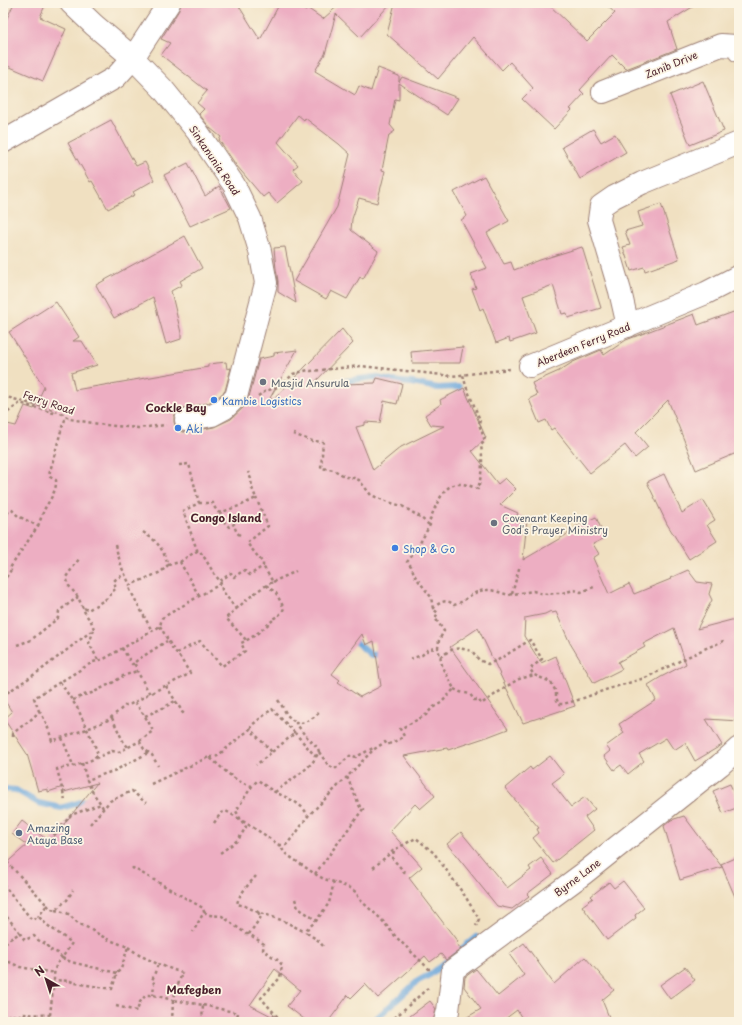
<svg xmlns="http://www.w3.org/2000/svg" width="742" height="1025" font-family="'Playpen Sans',sans-serif">
<style>
.lines{fill:none;stroke-linecap:round;stroke-linejoin:round}
.stream{stroke:#6ba6db;stroke-width:6}
.building{fill:#edaec2;fill-rule:evenodd}
.street-casing{stroke:#9d8076;stroke-width:24}
.path{stroke:#9d8076;stroke-width:2.5;stroke-dasharray:3 3;stroke-linecap:butt}
.street{stroke:#fff;stroke-width:22}
.worship-dot{fill:#6b7280;stroke:#fcf5e5;stroke-width:1.5}
.shop-dot{fill:#3f7fe0;stroke:#fcf5e5;stroke-width:1.5}
.service-dot{fill:#5c6f8a;stroke:#fcf5e5;stroke-width:1.5}
.labels{text-anchor:middle;dominant-baseline:central;stroke-width:3.5;stroke-linejoin:round;paint-order:stroke}
.street-label{font-size:10px;fill:#4a1f2b;stroke:#fcf5e5}
.worship-label{font-size:10px;fill:#5b616d;stroke:#fcf5e5;text-anchor:start}
.shop-label{font-size:10px;fill:#366cbe;stroke:#fcf5e5;text-anchor:start}
.service-label{font-size:10px;fill:#4e5e75;stroke:#fcf5e5;text-anchor:start}
.neighbourhood-label{font-size:11px;font-weight:bold;fill:#4a1f2b;stroke:#fcf5e5}
</style>
<rect width="100%" height="100%" fill="#fcf5e5"/>
<filter id="ink" filterUnits="userSpaceOnUse"><feTurbulence type="fractalNoise" baseFrequency=".025" numOctaves="2"/><feDisplacementMap in="SourceGraphic" scale="8" xChannelSelector="R" yChannelSelector="G"/><feConvolveMatrix kernelMatrix="1 2 1 2 8 2 1 2 1" color-interpolation-filters="sRGB"/></filter>
<filter id="wash" filterUnits="userSpaceOnUse"><feTurbulence type="fractalNoise" baseFrequency=".012" numOctaves="4" result="noise"/><feDisplacementMap in="SourceGraphic" scale="16" xChannelSelector="R" yChannelSelector="G"/><feGaussianBlur stdDeviation="0.9" result="paint"/><feColorMatrix in="noise" values="0 0 0 0 0 0 0 0 0 0 0 0 0 0 0 0 0 1.4 0 .05"/><feComposite in="paint" operator="in"/></filter>
<g filter="url(#wash)">
<rect width="100%" height="100%" fill="#f0e0c1"/>
<g class="lines">
<!-- stream -->
<path class="stream" d="M 332,388 L 333,386 L 346,381 L 374,377 L 391,381 L 412,383 L 438,388 L 459,387
M 350,637 L 371,655 L 374,655 L 384,653
M 3,789 L 16,790 L 38,803 L 61,808 L 88,800
M 372,1022 L 418,981 L 431,974 L 476,937"/>
</g>
<g id="blocks">
<!-- building -->
<path class="building" d="M 14,3 L 46,3 L 40,17 L 66,29 L 43,81 L 3,64 L 3,27 Z
M 181,3 L 237,3 L 260,40 L 280,3 L 291,3 L 306,11 L 307,8 L 323,19 L 341,3 L 391,3 L 360,37 L 336,14 L 325,54 L 315,71 L 355,95 L 359,86 L 371,91 L 378,68 L 399,76 L 399,82 L 402,77 L 458,98 L 447,115 L 399,83 L 399,100 L 395,99 L 390,125 L 395,131 L 389,135 L 382,170 L 385,171 L 377,203 L 359,198 L 352,219 L 351,230 L 378,251 L 363,279 L 360,277 L 347,299 L 331,291 L 326,299 L 294,281 L 337,207 L 350,154 L 339,144 L 305,118 L 304,120 L 298,115 L 278,142 L 298,165 L 293,169 L 303,181 L 277,203 L 268,193 L 263,197 L 236,165 L 219,140 L 221,137 L 210,128 L 199,114 L 204,109 L 197,103 L 207,91 L 161,55 L 170,43 L 161,39 L 179,10 Z
M 395,3 L 547,3 L 587,41 L 615,13 L 604,3 L 699,3 L 668,22 L 677,49 L 626,69 L 612,55 L 580,90 L 584,94 L 570,109 L 572,110 L 554,129 L 522,99 L 533,88 L 510,62 L 502,70 L 473,37 L 438,79 L 387,34 Z
M 703,81 L 724,131 L 690,145 L 670,95 Z
M 111,120 L 136,166 L 145,162 L 154,180 L 133,192 L 135,195 L 108,209 L 92,181 L 90,182 L 68,143 Z
M 593,129 L 601,142 L 615,134 L 626,152 L 580,179 L 562,147 Z
M 188,163 L 205,196 L 219,186 L 231,208 L 190,226 L 164,175 Z
M 484,176 L 509,221 L 487,233 L 504,264 L 511,262 L 514,270 L 540,260 L 582,247 L 601,308 L 568,318 L 567,313 L 562,314 L 553,285 L 523,296 L 536,333 L 510,342 L 509,338 L 496,343 L 483,308 L 480,310 L 472,289 L 476,288 L 471,274 L 487,268 L 461,220 L 467,216 L 454,192 Z
M 661,204 L 679,259 L 645,271 L 644,267 L 631,271 L 623,247 L 630,245 L 625,231 L 642,226 L 638,212 Z
M 185,236 L 202,268 L 180,281 L 182,285 L 171,291 L 181,333 L 181,339 L 166,344 L 153,297 L 114,318 L 96,285 Z
M 285,247 L 296,303 L 278,292 L 278,281 L 276,269 L 274,248 Z
M 56,302 L 79,337 L 73,341 L 82,341 L 97,365 L 71,373 L 75,390 L 110,384 L 111,386 L 111,384 L 208,367 L 208,364 L 226,362 L 227,369 L 231,368 L 225,391 L 217,398 L 208,403 L 183,408 L 178,411 L 174,416 L 174,422 L 176,428 L 182,432 L 188,432 L 214,427 L 231,419 L 245,406 L 248,401 L 259,359 L 274,356 L 274,353 L 297,350 L 270,398 L 273,400 L 342,329 L 353,343 L 312,385 L 375,383 L 377,378 L 402,384 L 397,404 L 384,401 L 380,423 L 365,422 L 365,425 L 356,427 L 373,470 L 401,447 L 444,426 L 431,425 L 425,415 L 441,404 L 440,400 L 464,388 L 486,438 L 472,451 L 498,484 L 505,478 L 516,489 L 500,505 L 518,513 L 517,515 L 527,520 L 523,560 L 576,529 L 575,527 L 596,517 L 605,538 L 593,544 L 599,554 L 593,558 L 609,594 L 629,584 L 634,594 L 671,579 L 670,578 L 688,570 L 697,582 L 712,584 L 709,594 L 712,600 L 697,629 L 739,618 L 739,721 L 706,719 L 722,745 L 695,761 L 685,743 L 674,750 L 666,738 L 639,754 L 644,761 L 628,774 L 621,765 L 614,770 L 604,756 L 610,751 L 606,746 L 624,733 L 619,724 L 656,700 L 648,685 L 661,677 L 686,664 L 674,628 L 643,644 L 645,647 L 618,662 L 622,669 L 594,683 L 570,643 L 556,612 L 552,613 L 551,611 L 545,614 L 525,618 L 524,636 L 541,663 L 556,656 L 575,706 L 523,723 L 478,628 L 450,647 L 508,729 L 487,737 L 448,750 L 447,748 L 404,756 L 435,796 L 420,809 L 415,804 L 390,831 L 422,867 L 409,878 L 458,942 L 456,943 L 461,949 L 446,960 L 441,954 L 430,962 L 425,956 L 378,998 L 365,984 L 351,998 L 348,995 L 328,1022 L 308,1022 L 287,1006 L 300,990 L 275,969 L 250,1005 L 283,1022 L 3,1022 L 3,866 L 27,845 L 12,834 L 22,821 L 54,845 L 52,839 L 97,783 L 64,792 L 63,787 L 48,792 L 48,789 L 38,791 L 27,754 L 4,719 L 12,712 L 3,698 L 3,423 L 16,426 L 25,406 L 34,409 L 44,387 L 9,332 ZM 362,634 L 366,645 L 374,641 L 381,686 L 360,697 L 338,682 L 340,680 L 332,674 Z
M 739,310 L 739,452 L 696,470 L 668,400 L 636,432 L 648,447 L 635,458 L 625,445 L 590,473 L 554,428 L 551,430 L 546,420 L 539,423 L 529,399 L 537,395 L 532,383 L 559,371 L 573,362 L 601,350 L 604,355 L 626,340 L 694,314 L 698,325 Z
M 463,347 L 460,363 L 412,363 L 411,352 Z
M 664,474 L 682,513 L 703,500 L 715,520 L 707,525 L 717,541 L 689,559 L 667,524 L 647,482 Z
M 550,756 L 564,774 L 552,783 L 571,807 L 585,797 L 595,809 L 585,817 L 594,830 L 553,863 L 533,838 L 539,833 L 537,829 L 539,828 L 505,788 L 530,767 L 532,770 Z
M 730,784 L 739,804 L 739,807 L 723,813 L 713,791 Z
M 684,816 L 722,867 L 680,880 L 664,826 L 671,820 Z
M 461,832 L 507,888 L 531,870 L 529,867 L 541,858 L 553,874 L 527,894 L 529,896 L 512,909 L 497,906 L 447,844 Z
M 739,856 L 739,906 L 721,864 Z
M 623,881 L 644,908 L 635,915 L 636,918 L 607,940 L 582,906 L 593,898 L 591,896 L 609,882 L 614,888 Z
M 524,943 L 554,984 L 585,957 L 614,990 L 602,1000 L 611,1022 L 524,1022 L 517,1010 L 501,1022 L 459,1022 L 481,1009 L 464,987 L 465,977 L 476,969 L 498,996 L 524,975 L 509,954 Z
M 685,967 L 695,980 L 670,999 L 660,985 Z
M 430,1001 L 436,1009 L 433,1022 L 402,1022 Z"/>
</g>
</g>
<g filter="url(#ink)">
<use href="#blocks" fill-opacity="0" stroke="#9d8076" stroke-width="1"/>
<g class="lines">
<!-- street casing -->
<g class="street-casing">
<path id="street" d="M 71,3 L 94,25 L 133,58 L 162,88 L 197,131 L 234,185 L 250,218 L 260,251 L 266,283 L 236,397 L 225,408 L 212,415 L 186,420
M 603,92 L 721,45 L 736,46 L 739,51
M 3,142 L 116,77 L 133,58 L 169,3
M 628,326 L 620,291 L 599,220 L 601,206 L 614,197 L 642,183 L 739,143
M 530,366 L 706,293 L 739,276
M 445,1022 L 448,1011 L 453,970 L 583,874 L 720,765 L 739,748"/>
</g>
<!-- path -->
<path class="path" d="M 3,396 L 50,409 L 63,414 L 70,419 L 105,425 L 138,428 L 166,425
M 258,396 L 266,391 L 281,386 L 293,374 L 308,370 L 311,371 L 361,366 L 452,376 L 510,369
M 3,416 L 20,403 L 57,414
M 293,434 L 312,441 L 323,442 L 321,468 L 334,470 L 346,477 L 354,478 L 359,480 L 371,495 L 388,502 L 402,506 L 420,517 L 428,524 C 433,513 441,489 453,485 C 461,482 471,486 478,489 C 482,474 483,460 481,445 L 485,441 L 479,424 L 480,420 L 466,386 L 463,375
M 179,465 L 189,464 L 199,503 L 183,511 L 197,550 L 199,550 L 204,557 L 215,575 L 220,581 L 221,584
M 199,503 L 213,503 L 215,508 L 219,513
M 3,516 L 5,517 L 9,511 L 12,510 L 18,516 L 38,526 L 10,568 L 11,570 L 3,582
M 38,526 C 40,521 42,515 44,510 C 49,501 57,491 56,480 L 50,477 L 49,475 L 62,427 L 65,420 L 69,419
M 143,532 C 158,542 162,547 168,565 L 161,572 L 130,585 L 129,588 L 152,631
M 240,535 C 236,533 235,528 234,524 L 229,527 L 221,518 L 219,513 L 242,505 L 256,498 L 252,488 L 251,479 L 248,472
M 115,545 L 122,568 L 130,585
M 180,562 L 187,557 L 199,550
M 168,565 L 180,562 L 199,596
M 220,581 L 231,573 L 234,577 L 244,570 L 250,575 L 263,566 L 263,563 L 247,543 L 268,526 L 256,498
M 273,582 C 280,578 289,575 296,571
M 512,594 L 520,565
M 84,608 L 88,610 L 106,599 L 116,588 L 114,581 L 116,579 L 125,574
M 236,609 C 248,599 259,588 273,582 L 263,566
M 433,609 C 439,602 447,598 454,605 C 460,603 463,601 468,597 C 485,586 491,590 509,595 L 512,594 L 521,593 L 533,591 L 540,593 L 548,594 L 556,593 L 562,593 L 574,590 L 581,592 L 594,587
M 94,630 L 89,643 L 98,660
M 17,645 L 31,640 L 58,618 L 59,611 L 78,597
M 122,648 L 132,664 L 135,664 L 135,662 L 139,659 L 167,641
M 177,653 L 200,641 L 222,666 L 245,651 L 241,643 C 253,638 264,628 273,620 L 272,619 C 278,616 282,614 284,608 L 276,593 L 266,585
M 440,657 C 455,647 455,647 472,651 L 479,660 L 488,664 L 498,660 L 530,640 L 542,659 L 530,669 L 534,675 L 551,682 L 556,692 L 556,698 L 559,704 L 563,704 L 578,700 L 608,689 L 645,678 L 704,649 L 726,640
M 410,659 L 422,655 L 429,649 L 438,648 L 439,640 L 444,631 L 435,618 L 438,613 L 433,609 L 431,597 L 415,576 L 411,566 L 407,562 L 415,552 L 430,525 L 428,524
M 135,664 L 137,671 L 150,694 C 163,686 178,681 190,673 L 177,653 L 174,651 L 160,626
M 60,682 L 78,709 L 87,729 L 95,746 L 98,755 L 94,758
M 166,686 L 180,708 L 182,712 L 185,715
M 454,689 L 460,692 L 470,694 L 474,700 L 479,700 L 481,704 L 512,683 L 519,679 L 534,675
M 3,697 L 5,694 L 41,670 L 94,629 L 91,621 L 86,615 L 78,597 L 69,586 L 66,577 L 79,559
M 73,700 L 84,695 L 92,693 L 114,682 L 123,676 L 137,671
M 278,700 L 282,706 L 287,715 L 296,723
M 135,702 L 148,721 L 153,731 L 138,742
M 39,711 C 46,720 49,730 52,741 L 87,729 L 108,720 L 126,705 L 131,704 L 144,697 L 150,692
M 145,716 L 163,708 L 175,701
M 112,718 L 123,741 L 128,747
M 250,729 L 252,725 L 272,709 L 295,733 L 272,752
M 13,736 L 13,734 C 21,725 32,721 39,711 L 34,698 L 93,662 L 104,659 L 111,655 L 154,630 L 160,626 L 162,618 L 211,589 L 221,584 L 222,590 L 236,609 L 226,618 L 247,641
M 62,738 L 73,765
M 319,752 L 328,765 L 335,769 L 351,755 L 356,757 L 373,748
M 210,757 L 216,757 L 250,729 L 272,752 L 256,765
M 316,757 L 319,752 L 318,748 L 304,734 L 296,723 C 306,724 313,718 320,712
M 82,763 L 87,780
M 151,784 L 209,757 C 223,768 234,782 252,786 L 258,780 C 263,784 268,788 273,791 C 286,798 302,802 308,816
M 252,786 L 236,811 L 241,820 L 265,835 L 279,845 L 286,854 L 315,874 L 324,879 L 334,882 L 350,888 L 357,893 L 359,899 L 381,919 L 396,937 L 429,969 L 432,969
M 275,792 C 286,783 310,769 316,757 L 295,733
M 65,800 L 57,769 L 74,766 L 89,761 L 112,751 L 119,752 L 138,742 L 140,742 L 144,749 L 152,755 L 158,766
M 103,808 L 101,804 L 93,793 L 87,780 L 116,770 L 148,753
M 214,823 L 221,813 L 226,811 L 241,820 L 246,827 L 238,840 L 220,853
M 90,824 L 110,801 L 116,798 L 132,791 L 146,803
M 50,840 L 71,815 L 101,804
M 279,845 L 286,845 L 297,832 L 308,816 L 347,777
M 394,851 L 392,858 L 407,875
M 7,862 L 47,905 L 38,917
M 373,868 L 394,850 L 416,838 L 434,853 L 465,896 L 479,919 L 476,926
M 132,869 L 133,868 L 203,908 L 204,912 L 193,932
M 315,874 L 363,809 L 360,807 L 347,777 L 373,750 L 385,742 L 387,745 L 400,739 L 404,736 L 400,729 L 426,715 L 432,708 L 441,703 L 454,689 L 442,665 L 438,648
M 256,876 C 249,884 239,894 237,904 L 245,906 L 258,912 L 284,921 L 307,933
M 3,884 L 32,920 L 38,917 L 40,918 L 47,925 L 72,943 L 62,958 L 58,953 L 48,949 L 48,945 L 38,940 L 34,936 L 25,940 L 22,937 L 20,933
M 295,899 L 298,908 L 309,915 L 316,921
M 47,905 L 51,909 L 55,910 L 67,900 L 73,890
M 55,910 L 67,913 L 78,923 L 88,928 L 107,939 L 128,947 L 121,969 L 117,973
M 3,912 L 20,933 L 10,939 L 3,945
M 204,912 L 209,915 L 222,916 L 245,933 L 246,934 L 249,934
M 258,912 L 261,917 L 249,934 L 264,944 L 263,950 L 279,961 L 282,965 L 280,978 L 261,998 L 282,1022
M 323,946 L 319,941 L 307,933 L 307,929 L 316,921 L 329,903 L 334,882
M 128,947 L 139,955 L 158,964 L 152,981 L 154,983 L 153,995
M 62,958 L 71,962 L 117,973 L 112,989 L 75,983 L 70,981 L 54,980 C 54,971 55,964 62,958 Z
M 3,959 L 20,967 L 54,973
M 203,1005 L 238,1013 L 236,1022
M 116,1006 L 137,1011 L 140,1002 L 146,995 L 153,995 L 173,1000 L 182,973 L 158,964
M 50,1015 L 54,980
M 3,1020 L 7,1019 L 9,1015 L 19,1016 L 21,1014 L 50,1015 L 51,1016 L 51,1022
M 172,1022 L 173,1000 L 203,1005 L 202,1022
M 269,1022 L 272,1017 L 275,1014
M 390,1022 L 429,987"/>
<!-- street -->
<use href="#street" class="street"/>
</g>
</g>
<!-- markers -->
<g class="worship-dot">
<circle cx="263" cy="382" r="4"/>
<circle cx="494" cy="523" r="4"/>
</g>
<g class="shop-dot">
<circle cx="214" cy="400" r="4"/>
<circle cx="178" cy="428" r="4"/>
<circle cx="395" cy="548" r="4"/>
</g>
<circle class="service-dot" cx="19" cy="833" r="4"/>
<g class="labels">
<!-- street labels -->
<g class="street-label">
<text transform="translate(671 64) rotate(-22)">Zanib Drive</text>
<text transform="translate(215 160) rotate(56)">Sinkanunia Road</text>
<text transform="translate(583 344) rotate(-22)">Aberdeen Ferry Road</text>
<text transform="translate(49 402) rotate(19)">Ferry Road</text>
<text transform="translate(577 877) rotate(-37)">Byrne Lane</text>
</g>
<!-- worship labels -->
<g class="worship-label">
<text x="271" y="382">Masjid Ansurula</text>
<text x="502" y="517">Covenant Keeping<tspan x="502" dy="12">God's Prayer Ministry</tspan></text>
</g>
<!-- shop labels -->
<g class="shop-label">
<text x="222" y="400">Kambie Logistics</text>
<text x="186" y="428">Aki</text>
<text x="403" y="548">Shop &amp; Go</text>
</g>
<!-- service labels -->
<g class="service-label">
<text x="27" y="827">Amazing<tspan x="27" dy="12">Ataya Base</tspan></text>
</g>
<!-- neighbourhood labels -->
<g class="neighbourhood-label">
<text x="176" y="407">Cockle Bay</text>
<text x="226" y="517">Congo Island</text>
<text x="194" y="989">Mafegben</text>
</g>
</g>
<!-- margin -->
<rect width="742" height="1025" fill="none" stroke="#fcf5e5" stroke-width="16"/>
<!-- north arrow -->
<g transform="translate(46 979) rotate(321)" stroke="#fcf5e5" stroke-width="3" paint-order="stroke">
<path d="M0-3L7 15L0 10L-7 15Z" fill="#4a1f2b"/>
<text y="-6" font-size="11" font-weight="bold" text-anchor="middle" fill="#4a1f2b">N</text>
</g>
</svg>
